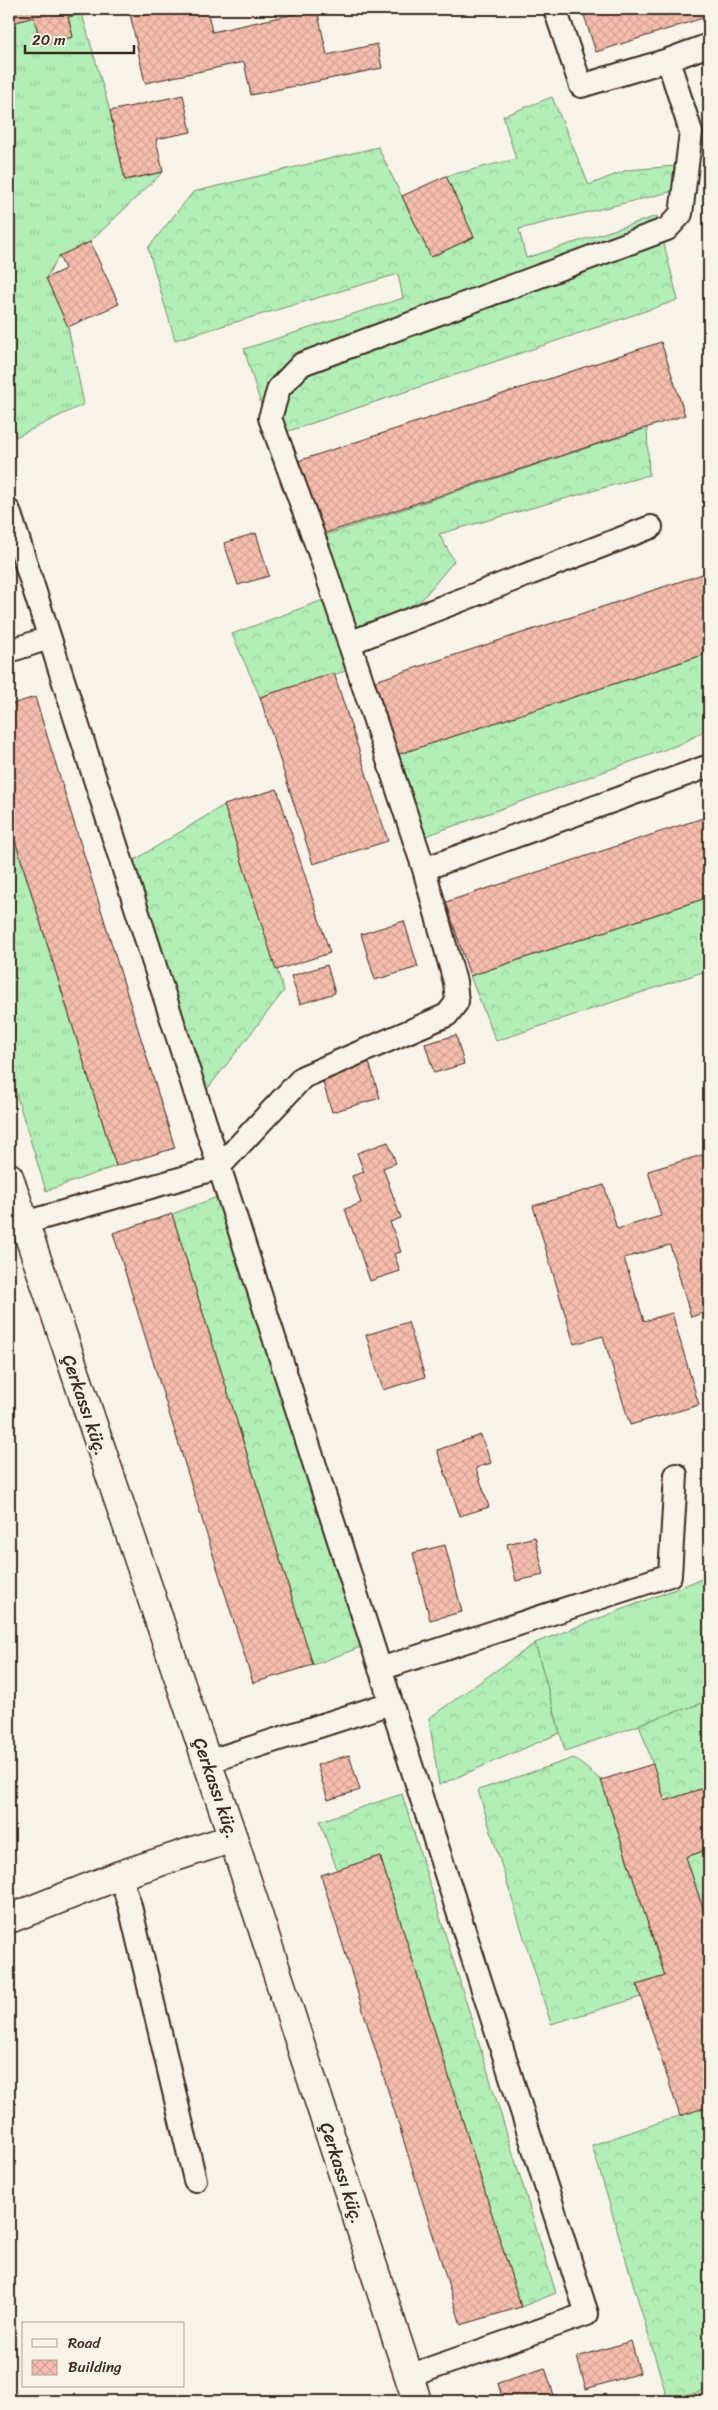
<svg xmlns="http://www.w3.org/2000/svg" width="718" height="2410" font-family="Sriracha,sans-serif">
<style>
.grass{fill:url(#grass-tufts);stroke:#768c6a}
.forest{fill:url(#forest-crowns);stroke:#768c6a}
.building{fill:url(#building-cross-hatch);stroke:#3b2a1e}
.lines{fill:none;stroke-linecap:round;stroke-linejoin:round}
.service-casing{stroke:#3b2a1e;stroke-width:26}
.minor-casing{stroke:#3b2a1e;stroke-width:31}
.tertiary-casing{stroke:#3b2a1e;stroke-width:31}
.service{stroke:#f7f3e8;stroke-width:22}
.minor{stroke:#f7f3e8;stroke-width:28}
.tertiary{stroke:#f7f3e8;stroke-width:28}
.labels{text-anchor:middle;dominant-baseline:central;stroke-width:4.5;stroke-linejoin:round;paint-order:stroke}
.street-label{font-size:18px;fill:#3b2a1e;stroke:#f7f3e8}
</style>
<defs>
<pattern id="grass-tufts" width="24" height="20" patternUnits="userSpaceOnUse" patternTransform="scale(1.25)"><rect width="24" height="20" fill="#b1efb6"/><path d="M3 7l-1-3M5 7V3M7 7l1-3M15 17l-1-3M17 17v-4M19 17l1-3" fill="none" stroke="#99cd9c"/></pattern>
<pattern id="forest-crowns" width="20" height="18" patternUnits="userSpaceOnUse" patternTransform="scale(1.25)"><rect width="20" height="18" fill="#b1efb6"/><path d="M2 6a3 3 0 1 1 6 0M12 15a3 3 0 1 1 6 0" fill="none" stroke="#99cd9c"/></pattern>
<pattern id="building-cross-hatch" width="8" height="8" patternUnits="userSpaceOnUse" patternTransform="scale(1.25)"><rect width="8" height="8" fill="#f6bdad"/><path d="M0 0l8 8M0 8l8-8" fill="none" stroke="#d4a394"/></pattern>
</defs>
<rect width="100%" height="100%" fill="#f7f3e8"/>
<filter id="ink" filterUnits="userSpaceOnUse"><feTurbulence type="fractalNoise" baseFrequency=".02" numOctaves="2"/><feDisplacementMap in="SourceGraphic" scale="10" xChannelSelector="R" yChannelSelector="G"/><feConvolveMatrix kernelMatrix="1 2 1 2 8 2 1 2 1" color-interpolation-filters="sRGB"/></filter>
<g filter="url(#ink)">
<!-- grass -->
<path class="grass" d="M 82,14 L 110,111 L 125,180 L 163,172 L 90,242 L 59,256 L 46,278 L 68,327 L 84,404 L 16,437 L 9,415 L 9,24 L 34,17 L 41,45 L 73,37 L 68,17 Z
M 9,821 L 116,1166 L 46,1191 L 9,1071 Z
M 709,1576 L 709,1701 L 565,1751 L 535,1643 Z"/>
<!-- forest -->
<path class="forest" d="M 552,97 L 589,185 L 627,170 L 675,166 L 678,190 L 519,229 L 526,258 L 657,216 L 678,300 L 271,437 L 244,349 L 403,298 L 398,274 L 175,340 L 148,248 L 193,192 L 378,147 L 431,257 L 474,237 L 446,176 L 516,159 L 503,116 Z
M 647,428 L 649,475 L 439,534 L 454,561 L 397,629 L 339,650 L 346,671 L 260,697 L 232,634 L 323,600 L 305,542 Z
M 709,653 L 709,728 L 683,743 L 423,837 L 396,755 Z
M 224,805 L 284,991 L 198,1101 L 123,867 Z
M 709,897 L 709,970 L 496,1041 L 470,976 Z
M 228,1193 L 372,1643 L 313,1665 L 172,1214 Z
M 535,1643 L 560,1733 L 439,1785 L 429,1718 Z
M 709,1701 L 709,1786 L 665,1801 L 639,1724 Z
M 574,1758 L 601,1780 L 665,1976 L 637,1985 L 641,1997 L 551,2024 L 478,1790 Z
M 402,1794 L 556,2293 L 521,2307 L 380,1856 L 337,1870 L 320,1821 Z
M 709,1849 L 709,1927 L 686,1857 Z
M 709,2106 L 709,2389 L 668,2401 L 592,2145 Z"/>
<!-- building -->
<path class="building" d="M 9,9 L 81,9 L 82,14 L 68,17 L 73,37 L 41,45 L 34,17 L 9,24 Z
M 129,9 L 207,9 L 212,32 L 317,9 L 327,55 L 377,44 L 382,68 L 251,95 L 244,62 L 145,83 Z
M 582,9 L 709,9 L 709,16 L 596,52 Z
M 183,95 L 191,132 L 156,139 L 163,172 L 125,180 L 110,111 Z
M 446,176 L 474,237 L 431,257 L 402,196 Z
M 90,242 L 119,304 L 68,327 L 46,278 L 65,269 L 59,256 Z
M 661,342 L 685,415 L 323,534 L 298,461 Z
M 256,533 L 269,576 L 238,585 L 224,543 Z
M 709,572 L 709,653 L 396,755 L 372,682 Z
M 334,673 L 388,841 L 313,864 L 260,697 Z
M 35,697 L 175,1148 L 116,1166 L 9,821 L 9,705 Z
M 277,789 L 330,953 L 276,970 L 224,805 Z
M 709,816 L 709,897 L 470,976 L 446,902 Z
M 404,921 L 418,967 L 375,980 L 361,934 Z
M 327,965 L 335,993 L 300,1004 L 291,976 Z
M 456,1035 L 464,1064 L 434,1073 L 425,1044 Z
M 368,1059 L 380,1098 L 332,1112 L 320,1073 Z
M 388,1142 L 396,1163 L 383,1168 L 401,1218 L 390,1222 L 401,1252 L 394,1254 L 400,1271 L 370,1281 L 345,1209 L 361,1203 L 352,1176 L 364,1172 L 357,1153 Z
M 709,1153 L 709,1311 L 691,1317 L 670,1245 L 624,1258 L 644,1321 L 672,1313 L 699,1405 L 630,1425 L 603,1336 L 574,1344 L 533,1206 L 604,1185 L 617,1229 L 661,1216 L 648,1171 Z
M 172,1214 L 313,1665 L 253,1683 L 113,1233 Z
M 408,1322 L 425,1377 L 383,1390 L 366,1335 Z
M 481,1435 L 491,1463 L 476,1468 L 489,1507 L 460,1516 L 437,1450 Z
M 535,1537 L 544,1575 L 516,1581 L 507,1544 Z
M 445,1545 L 462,1612 L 430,1620 L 413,1553 Z
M 349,1755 L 360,1790 L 328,1800 L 317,1765 Z
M 653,1764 L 665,1801 L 709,1786 L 709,1849 L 686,1857 L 709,1927 L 709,2106 L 680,2116 L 637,1985 L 665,1976 L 601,1780 Z
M 380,1856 L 521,2307 L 461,2325 L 321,1875 Z
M 631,2341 L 640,2373 L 586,2389 L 577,2357 Z
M 545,2368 L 556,2401 L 503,2401 L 498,2383 Z"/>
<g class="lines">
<!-- service casing -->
<g class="service-casing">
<path id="service" d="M 555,9 L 581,86 L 668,60
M 9,511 L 587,2314 L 409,2376
M 349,643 L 651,527
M 9,651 L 49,638
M 424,869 L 709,766
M 24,1223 L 218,1168 L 303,1077 L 447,1015 L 457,1002 L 455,982 L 424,869 L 322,560 L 270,418 L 279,388 L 302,364 L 667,229 L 681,214 L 691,132 L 668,60 L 709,45
M 380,1669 L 670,1575 L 676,1475
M 207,1762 L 391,1703
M 120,1875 L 130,1906 L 195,2180"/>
</g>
<!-- minor casing -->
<g class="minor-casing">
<path id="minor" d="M 9,1919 L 120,1875 L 233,1838"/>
</g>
<!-- tertiary casing -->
<g class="tertiary-casing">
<path id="tertiary" d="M 9,1177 L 233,1838 L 417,2401"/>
</g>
<!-- service -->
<use href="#service" class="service"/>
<!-- minor -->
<use href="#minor" class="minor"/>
<!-- tertiary -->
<use href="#tertiary" class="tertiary"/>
</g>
</g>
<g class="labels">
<!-- street labels -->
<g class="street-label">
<text transform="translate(85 1405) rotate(71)">Çerkassı küç.</text>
<text transform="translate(216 1788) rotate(71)">Çerkassı küç.</text>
<text transform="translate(342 2173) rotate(72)">Çerkassı küç.</text>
</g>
</g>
<!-- margin -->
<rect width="718" height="2410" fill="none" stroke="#f7f3e8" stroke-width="30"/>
<rect x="15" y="15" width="688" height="2380" fill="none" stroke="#3b2a1e" stroke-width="2" filter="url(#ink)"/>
<!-- legend -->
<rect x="22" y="2322" width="162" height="65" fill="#f7f3e8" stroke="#aca397"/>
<rect x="32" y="2339" width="25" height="8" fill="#f7f3e8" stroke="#aca397"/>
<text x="68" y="2348" font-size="15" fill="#3b2a1e">Road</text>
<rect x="32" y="2360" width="25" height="15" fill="url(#building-cross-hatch)" stroke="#aca397"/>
<text x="68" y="2372" font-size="15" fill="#3b2a1e">Building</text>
<!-- scale -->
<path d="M25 45v8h109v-8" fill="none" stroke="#3b2a1e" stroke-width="2.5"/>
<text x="32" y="45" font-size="15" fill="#3b2a1e" stroke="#f7f3e8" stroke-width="4" paint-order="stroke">20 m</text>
</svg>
